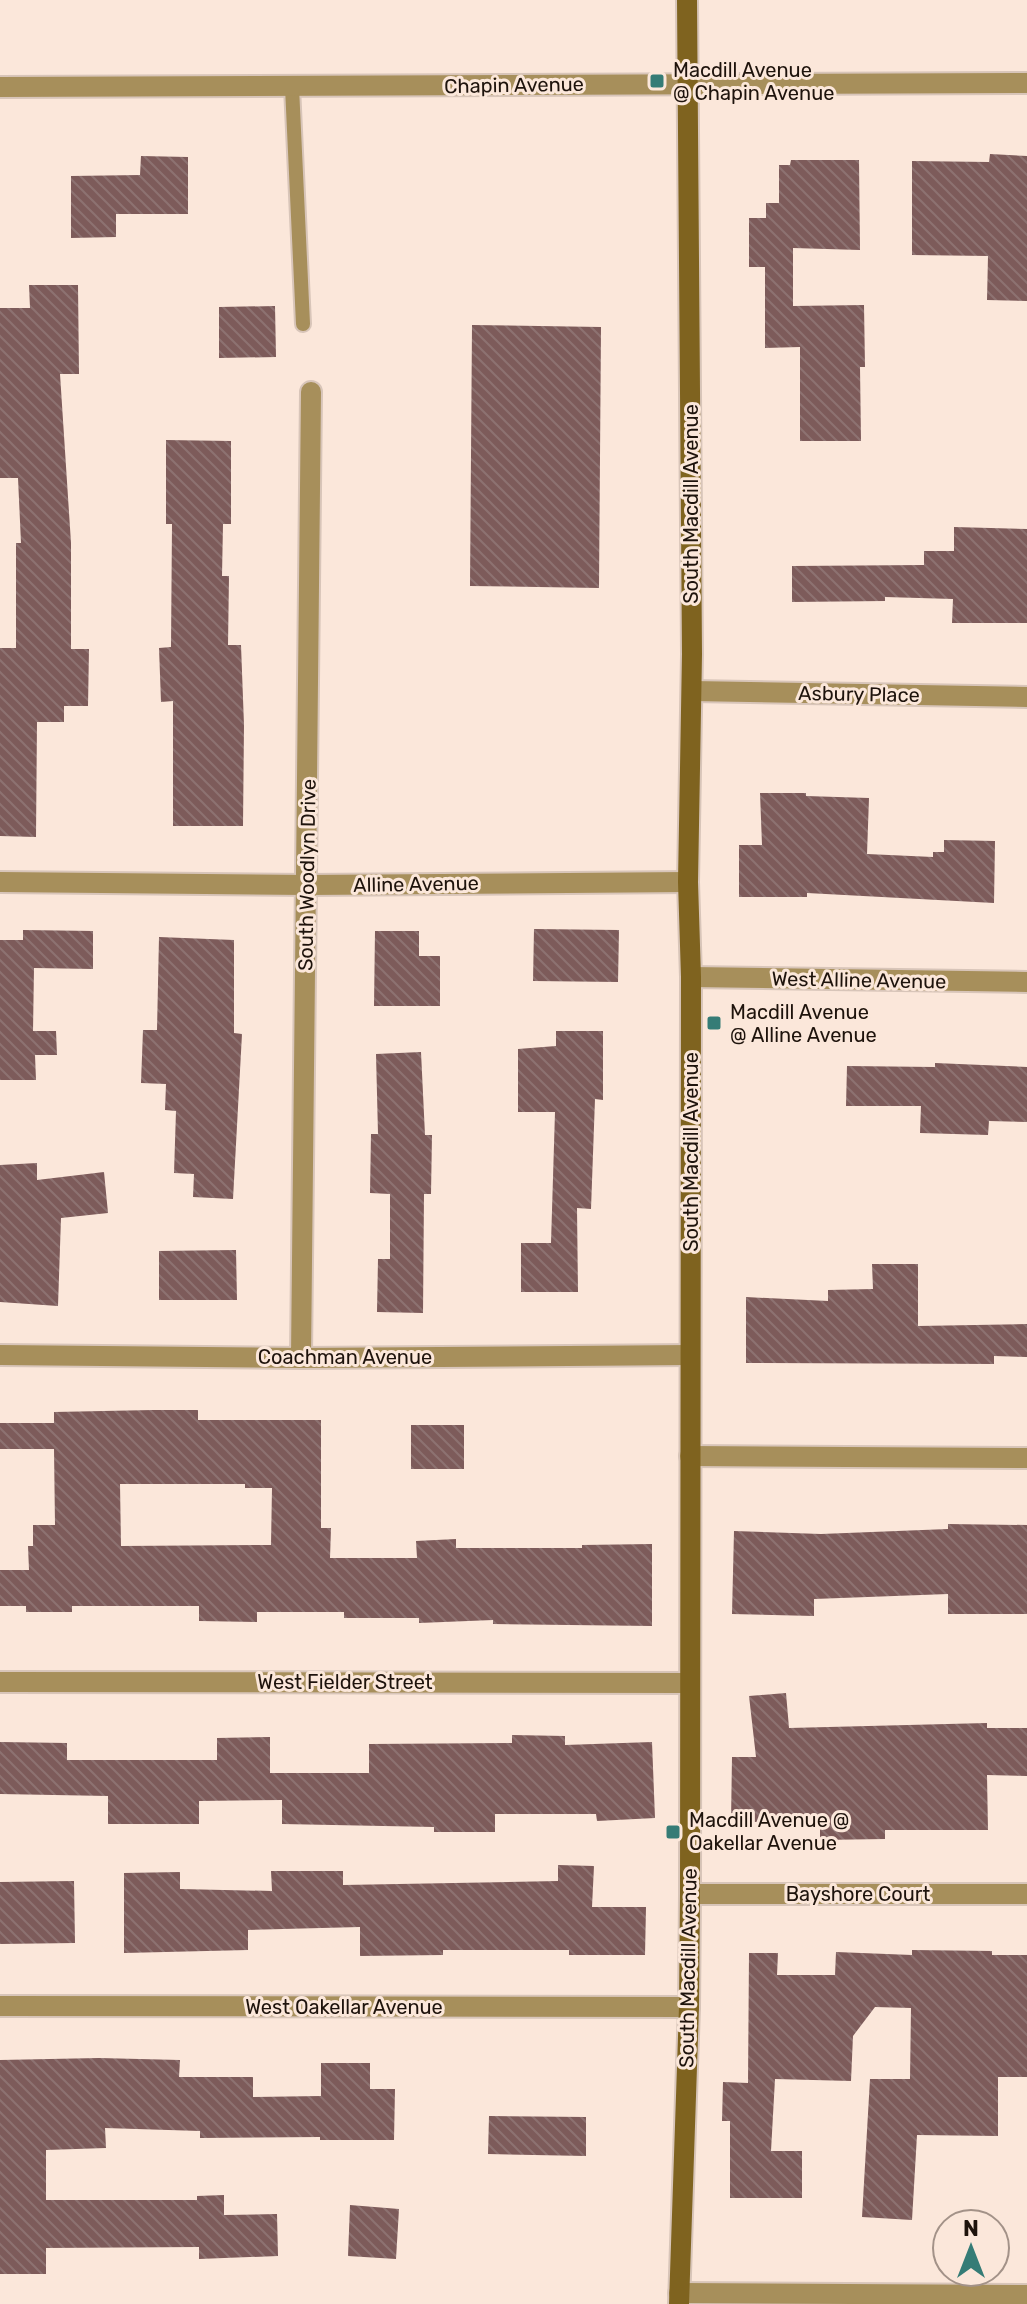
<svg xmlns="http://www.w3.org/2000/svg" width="1027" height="2304" font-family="Rubik,sans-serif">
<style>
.building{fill:url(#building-back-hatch);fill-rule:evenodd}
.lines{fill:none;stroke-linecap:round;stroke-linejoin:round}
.lane-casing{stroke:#d8c5b9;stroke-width:18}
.street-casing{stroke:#d8c5b9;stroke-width:24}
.secondary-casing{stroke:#d8c5b9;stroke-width:24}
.lane{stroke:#a78f5b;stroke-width:14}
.street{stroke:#a78f5b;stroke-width:20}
.secondary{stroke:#7f631f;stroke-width:20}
.poi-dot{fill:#357c76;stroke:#fbe7da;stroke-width:3}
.labels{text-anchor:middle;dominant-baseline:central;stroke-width:6;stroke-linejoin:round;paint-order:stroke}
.poi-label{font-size:20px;fill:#1e130c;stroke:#fbe7da;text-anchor:start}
.street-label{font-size:20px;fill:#1e130c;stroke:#fbe7da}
</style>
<defs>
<pattern id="building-back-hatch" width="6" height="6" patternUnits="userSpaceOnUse" patternTransform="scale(2)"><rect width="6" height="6" fill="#7d5b5a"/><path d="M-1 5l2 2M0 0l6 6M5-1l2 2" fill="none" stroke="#8d7271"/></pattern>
</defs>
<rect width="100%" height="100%" fill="#fbe7da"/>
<!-- building -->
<path class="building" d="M 990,154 L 1027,156 L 1027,301 L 987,300 L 988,256 L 912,255 L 912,161 L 989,162 Z
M 141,156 L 188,157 L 188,214 L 116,214 L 116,237 L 71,238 L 71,176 L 140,175 Z
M 791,160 L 859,160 L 860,250 L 793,248 L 793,306 L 864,305 L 865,367 L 860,367 L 861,441 L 800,441 L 800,347 L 765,348 L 765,267 L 749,267 L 749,218 L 766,218 L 766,203 L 779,203 L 779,165 L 790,165 Z
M 29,285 L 78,285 L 79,374 L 60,374 L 71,543 L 71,649 L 89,649 L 88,706 L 64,706 L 64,722 L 37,722 L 36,837 L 0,836 L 0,648 L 16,648 L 16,543 L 21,543 L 18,478 L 0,478 L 0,308 L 30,308 Z
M 275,306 L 276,357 L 219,358 L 219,307 Z
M 472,325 L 601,327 L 599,588 L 470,586 Z
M 166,440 L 231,441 L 231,524 L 223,524 L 222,576 L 229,576 L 228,645 L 241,645 L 244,725 L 243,826 L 173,826 L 173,701 L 161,702 L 159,648 L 171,647 L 172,524 L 166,524 Z
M 954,527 L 1027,529 L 1027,623 L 952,623 L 953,599 L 885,597 L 885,601 L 792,602 L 792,566 L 924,565 L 924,551 L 954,551 Z
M 760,793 L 806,793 L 806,796 L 869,798 L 867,854 L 933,857 L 933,852 L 944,852 L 944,840 L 995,841 L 994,903 L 807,893 L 807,897 L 739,897 L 739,845 L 762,845 Z
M 534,929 L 619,930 L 618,982 L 533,981 Z
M 23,930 L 93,931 L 93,969 L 34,968 L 33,1031 L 56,1031 L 57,1055 L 35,1055 L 36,1080 L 0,1080 L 0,940 L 23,940 Z
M 375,931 L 419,931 L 419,956 L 440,956 L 440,1006 L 374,1006 Z
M 159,937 L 234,940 L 234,1033 L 242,1034 L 233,1199 L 193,1197 L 194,1174 L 174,1173 L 176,1111 L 165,1110 L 166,1084 L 141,1083 L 143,1030 L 157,1030 Z
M 556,1031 L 603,1031 L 603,1100 L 595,1099 L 591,1209 L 577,1208 L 578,1292 L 521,1292 L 521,1243 L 551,1243 L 555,1112 L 518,1112 L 518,1049 L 556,1046 Z
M 421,1052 L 425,1135 L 432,1135 L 431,1194 L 424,1194 L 423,1313 L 377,1312 L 378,1259 L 390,1259 L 390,1194 L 370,1193 L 371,1134 L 378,1134 L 376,1054 Z
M 935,1063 L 1027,1067 L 1027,1122 L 989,1121 L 988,1135 L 920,1133 L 921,1106 L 846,1106 L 847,1066 L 935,1067 Z
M 37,1163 L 37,1180 L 104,1172 L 108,1213 L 61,1218 L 58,1306 L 0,1302 L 0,1165 Z
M 236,1250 L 237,1300 L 159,1300 L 159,1251 Z
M 872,1264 L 918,1264 L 918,1326 L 1027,1324 L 1027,1357 L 994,1356 L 994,1364 L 746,1363 L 746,1297 L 828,1301 L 828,1290 L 873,1289 Z
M 153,1410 L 198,1410 L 198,1420 L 321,1420 L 321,1528 L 331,1528 L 330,1558 L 417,1558 L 416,1541 L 456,1539 L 456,1548 L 582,1548 L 582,1545 L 652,1544 L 652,1626 L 493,1624 L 493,1620 L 419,1623 L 419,1618 L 344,1618 L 344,1612 L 257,1612 L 257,1622 L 199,1621 L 199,1606 L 72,1606 L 72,1612 L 26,1612 L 26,1606 L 0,1606 L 0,1570 L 29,1570 L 28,1546 L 33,1546 L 33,1525 L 55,1525 L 54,1449 L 0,1449 L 0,1423 L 54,1423 L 54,1412 ZM 120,1484 L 245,1484 L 245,1488 L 272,1488 L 271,1545 L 121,1546 Z
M 411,1425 L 464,1425 L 464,1469 L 411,1469 Z
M 948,1524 L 1027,1525 L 1027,1614 L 948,1614 L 948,1594 L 814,1599 L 814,1616 L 732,1614 L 734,1531 L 821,1534 L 948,1529 Z
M 786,1693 L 789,1728 L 987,1723 L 987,1728 L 1027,1728 L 1027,1776 L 987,1775 L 988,1830 L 885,1830 L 885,1839 L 820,1840 L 820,1822 L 731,1822 L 732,1757 L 756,1757 L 749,1696 Z
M 512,1735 L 565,1736 L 565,1745 L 652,1742 L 655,1818 L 597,1821 L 596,1814 L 495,1814 L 495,1832 L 434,1832 L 434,1827 L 282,1824 L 282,1800 L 199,1801 L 199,1824 L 108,1824 L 108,1796 L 0,1794 L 0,1742 L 67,1743 L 67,1760 L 217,1760 L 217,1738 L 270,1737 L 270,1773 L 369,1773 L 369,1744 L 512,1743 Z
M 558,1865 L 594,1866 L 592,1907 L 646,1907 L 645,1955 L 569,1955 L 569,1950 L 443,1950 L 443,1955 L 360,1956 L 360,1927 L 248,1930 L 248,1950 L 124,1953 L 124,1873 L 180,1872 L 180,1889 L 272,1891 L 271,1871 L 343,1871 L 343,1885 L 558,1881 Z
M 74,1881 L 75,1943 L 0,1944 L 0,1882 Z
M 912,1950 L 992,1951 L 992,1955 L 1027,1955 L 1027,2077 L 998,2077 L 998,2136 L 917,2135 L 912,2220 L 862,2217 L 870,2079 L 910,2079 L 911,2008 L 875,2007 L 853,2036 L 851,2081 L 775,2079 L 771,2151 L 802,2151 L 802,2198 L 730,2198 L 730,2121 L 722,2121 L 723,2082 L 748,2083 L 749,1953 L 778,1953 L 777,1975 L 835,1975 L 836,1952 L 912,1955 Z
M 99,2058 L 180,2060 L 179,2077 L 253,2077 L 253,2097 L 321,2096 L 321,2063 L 370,2063 L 370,2089 L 395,2089 L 394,2140 L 320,2140 L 320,2137 L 200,2138 L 200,2131 L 105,2128 L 106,2148 L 46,2150 L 46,2200 L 197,2200 L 197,2196 L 224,2195 L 224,2215 L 277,2214 L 278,2256 L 199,2259 L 199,2247 L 46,2248 L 46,2274 L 0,2274 L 0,2060 Z
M 489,2116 L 586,2117 L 586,2156 L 488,2154 Z
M 350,2205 L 399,2209 L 396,2259 L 348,2256 Z"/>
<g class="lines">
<!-- lane casing -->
<g class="lane-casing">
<path id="lane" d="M 292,87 L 303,324"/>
</g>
<!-- street casing -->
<g class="street-casing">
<path id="street" d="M 0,87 L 1027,83
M 692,691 L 1027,697
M 0,882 L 307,885 L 688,882
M 691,977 L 1027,982
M 0,1355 L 301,1358 L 690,1355
M 301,1358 L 311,392
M 690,1456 L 1027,1458
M 0,1682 L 690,1683
M 690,1894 L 1027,1894
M 0,2006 L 689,2007
M 679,2293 L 1027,2295"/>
</g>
<!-- secondary casing -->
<g class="secondary-casing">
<path id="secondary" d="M 679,2304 L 689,2007 L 690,1894 L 691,977 L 688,882 L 692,654 L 687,0"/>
</g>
<!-- lane -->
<use href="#lane" class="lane"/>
<!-- street -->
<use href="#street" class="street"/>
<!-- secondary -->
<use href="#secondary" class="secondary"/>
</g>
<!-- markers -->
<g class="poi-dot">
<rect x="649" y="73" width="16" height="16" rx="4"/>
<rect x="706" y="1015" width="16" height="16" rx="4"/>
<rect x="665" y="1824" width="16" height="16" rx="4"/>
</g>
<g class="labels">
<!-- poi labels -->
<g class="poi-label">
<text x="673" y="70">Macdill Avenue<tspan x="673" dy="23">@ Chapin Avenue</tspan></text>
<text x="730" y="1012">Macdill Avenue<tspan x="730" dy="23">@ Alline Avenue</tspan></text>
<text x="689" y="1820">Macdill Avenue @<tspan x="689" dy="23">Oakellar Avenue</tspan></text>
</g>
<!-- street labels -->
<g class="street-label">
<text transform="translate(514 85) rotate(-1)">Chapin Avenue</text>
<text transform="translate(691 504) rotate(-90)">South Macdill Avenue</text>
<text transform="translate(859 694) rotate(1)">Asbury Place</text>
<text transform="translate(307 875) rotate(-89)">South Woodlyn Drive</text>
<text transform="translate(416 884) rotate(-1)">Alline Avenue</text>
<text transform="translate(859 980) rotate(1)">West Alline Avenue</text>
<text transform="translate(691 1152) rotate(-90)">South Macdill Avenue</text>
<text x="345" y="1357">Coachman Avenue</text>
<text x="345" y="1682">West Fielder Street</text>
<text x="858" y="1894">Bayshore Court</text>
<text transform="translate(688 1968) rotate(-89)">South Macdill Avenue</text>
<text x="344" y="2007">West Oakellar Avenue</text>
</g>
</g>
<!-- north arrow -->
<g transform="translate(971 2248)"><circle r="38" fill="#fbe7da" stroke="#a39288" stroke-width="2"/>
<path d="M0-6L14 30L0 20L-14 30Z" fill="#357c76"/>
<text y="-12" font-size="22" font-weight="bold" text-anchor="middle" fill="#1e130c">N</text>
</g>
</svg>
